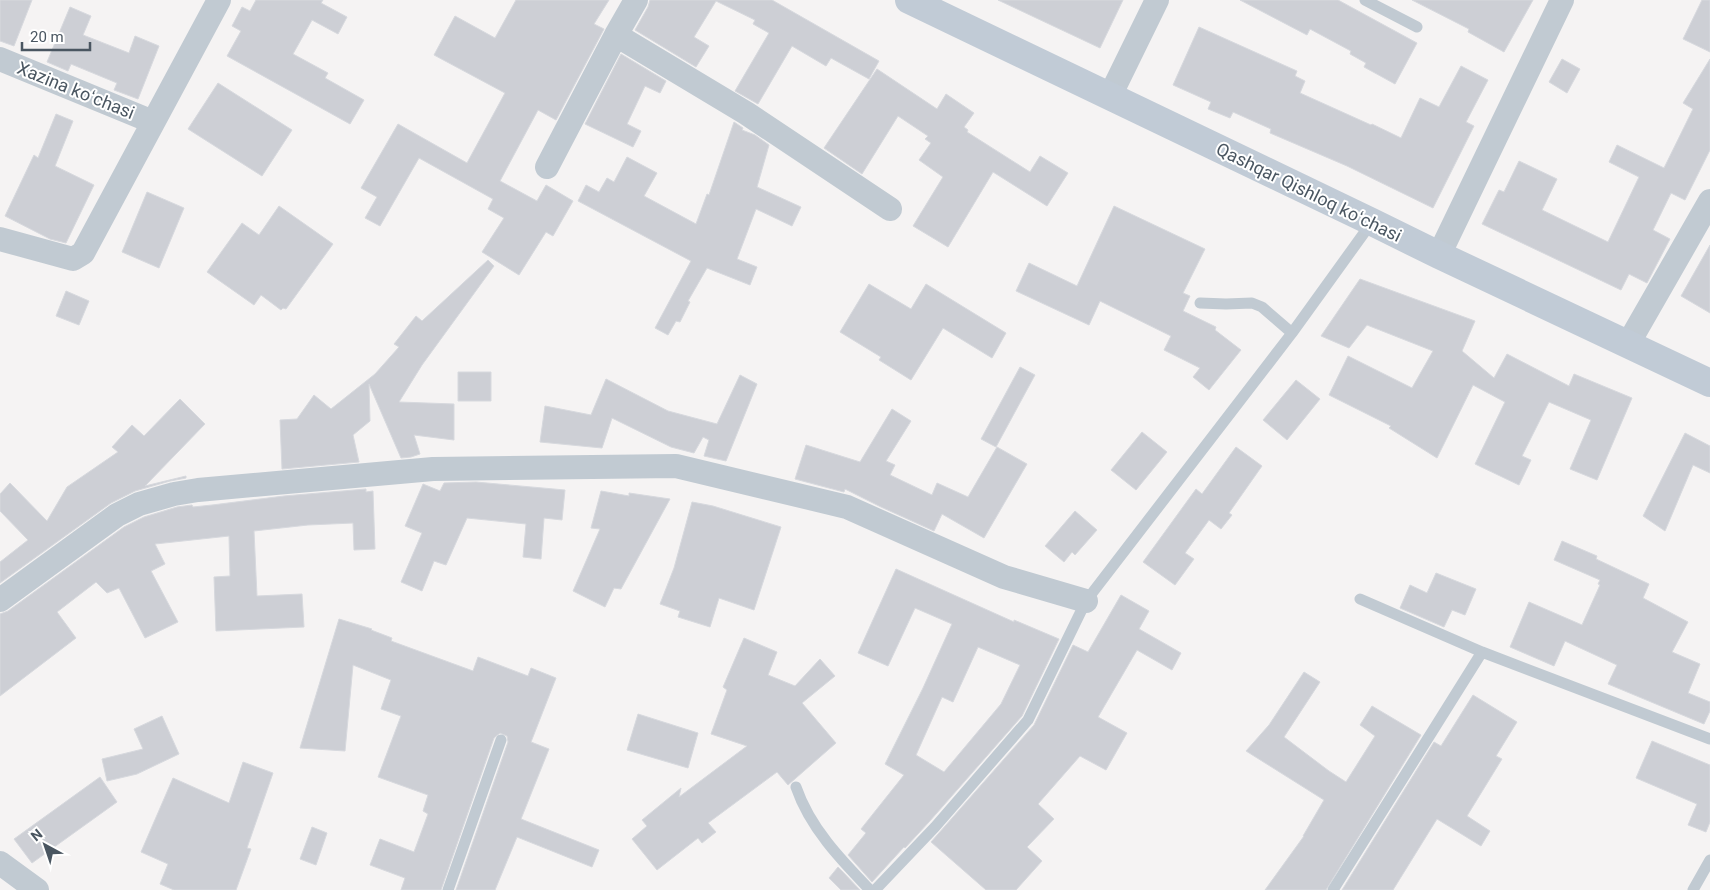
<svg xmlns="http://www.w3.org/2000/svg" width="1710" height="890" font-family="Roboto,sans-serif">
<style>
.building{fill:#cdcfd5;stroke:#d7d9de;fill-rule:evenodd}
.lines{fill:none;stroke-linecap:round;stroke-linejoin:round}
.lane{stroke:#c1cad2;stroke-width:11}
.street{stroke:#c1cad2;stroke-width:24}
.secondary{stroke:#c1cbd6;stroke-width:28}
.labels{text-anchor:middle;dominant-baseline:central;stroke-width:4;stroke-linejoin:round;paint-order:stroke}
.street-label{font-size:18px;fill:#4a5661;stroke:#fff}
</style>
<rect width="100%" height="100%" fill="#f5f3f3"/>
<!-- building -->
<path class="building" d="M 0,0 L 32,0 L 14,46 L 0,41 Z
M 256,0 L 323,0 L 321,3 L 347,17 L 338,34 L 312,20 L 293,54 L 328,73 L 325,78 L 364,100 L 350,124 L 227,56 L 241,31 L 232,26 L 242,7 L 250,11 Z
M 516,0 L 609,0 L 594,24 L 604,29 L 556,120 L 538,110 L 500,181 L 537,201 L 546,185 L 573,201 L 553,236 L 546,232 L 519,275 L 482,252 L 504,218 L 488,209 L 493,199 L 419,158 L 380,226 L 365,218 L 377,197 L 361,188 L 398,124 L 467,163 L 505,93 L 434,55 L 455,16 L 495,38 Z
M 650,0 L 772,0 L 879,61 L 869,79 L 831,58 L 826,66 L 792,46 L 758,104 L 735,91 L 769,33 L 753,24 L 755,20 L 716,1 L 694,37 L 709,46 L 696,67 L 635,30 L 648,7 Z
M 998,0 L 1123,0 L 1100,48 Z
M 1240,0 L 1338,0 L 1417,43 L 1395,84 L 1364,67 L 1366,63 L 1350,54 L 1351,51 L 1310,29 L 1307,35 Z
M 1412,0 L 1533,0 L 1504,52 L 1468,32 L 1469,29 Z
M 1702,0 L 1710,0 L 1710,52 L 1683,39 Z
M 70,7 L 91,16 L 83,35 L 129,53 L 135,36 L 159,46 L 138,99 L 114,90 L 117,83 L 71,64 L 68,71 L 47,62 Z
M 1199,27 L 1297,71 L 1295,76 L 1305,81 L 1300,93 L 1371,125 L 1372,124 L 1401,138 L 1420,98 L 1439,107 L 1461,66 L 1488,80 L 1466,122 L 1474,126 L 1433,208 L 1347,166 L 1270,133 L 1271,129 L 1233,112 L 1230,118 L 1208,109 L 1211,102 L 1173,85 Z
M 621,54 L 666,81 L 660,93 L 645,86 L 627,124 L 641,131 L 633,147 L 585,124 Z
M 1562,59 L 1580,69 L 1567,93 L 1549,82 Z
M 1710,59 L 1710,150 L 1685,200 L 1671,193 L 1653,230 L 1670,239 L 1647,283 L 1629,274 L 1621,290 L 1482,224 L 1499,190 L 1504,192 L 1519,161 L 1557,179 L 1542,210 L 1608,242 L 1639,177 L 1609,162 L 1617,145 L 1664,168 L 1693,109 L 1683,103 Z
M 877,69 L 937,109 L 946,94 L 974,113 L 964,127 L 968,130 L 967,132 L 1030,172 L 1040,156 L 1068,173 L 1047,206 L 993,172 L 948,247 L 913,226 L 943,177 L 919,160 L 931,143 L 925,139 L 928,136 L 898,116 L 862,174 L 824,148 Z
M 218,83 L 292,130 L 262,176 L 188,129 Z
M 56,114 L 73,121 L 55,166 L 94,185 L 66,243 L 50,239 L 5,216 L 34,155 L 38,158 Z
M 734,122 L 743,128 L 742,130 L 755,135 L 769,145 L 757,187 L 801,207 L 792,226 L 756,209 L 737,259 L 757,267 L 750,285 L 707,268 L 688,301 L 690,302 L 680,322 L 676,321 L 668,335 L 655,328 L 691,261 L 578,201 L 586,185 L 599,192 L 607,178 L 614,182 L 627,157 L 657,173 L 644,196 L 696,224 L 707,194 L 709,195 Z
M 147,192 L 184,208 L 159,268 L 122,252 Z
M 279,206 L 333,244 L 286,309 L 283,308 L 281,310 L 261,295 L 254,305 L 207,272 L 242,223 L 259,235 Z
M 1114,206 L 1205,249 L 1183,293 L 1190,296 L 1183,311 L 1216,327 L 1215,330 L 1241,350 L 1209,390 L 1193,377 L 1200,368 L 1164,350 L 1171,336 L 1100,301 L 1089,325 L 1016,291 L 1029,263 L 1077,286 Z
M 1710,245 L 1710,313 L 1681,296 Z
M 488,260 L 494,266 L 422,365 L 399,402 L 454,404 L 454,440 L 414,435 L 420,454 L 411,457 L 401,458 L 369,384 L 370,421 L 353,435 L 359,462 L 282,469 L 280,420 L 297,419 L 314,395 L 331,409 L 375,374 L 399,347 L 394,344 L 416,316 L 422,321 Z
M 1360,279 L 1475,321 L 1462,351 L 1494,378 L 1507,354 L 1569,386 L 1574,374 L 1632,398 L 1597,480 L 1570,469 L 1591,420 L 1549,402 L 1522,456 L 1531,460 L 1519,485 L 1475,464 L 1505,402 L 1473,385 L 1437,458 L 1389,428 L 1391,426 L 1329,395 L 1348,356 L 1412,388 L 1433,351 L 1367,325 L 1349,348 L 1321,336 Z
M 869,284 L 911,309 L 926,284 L 1006,333 L 992,358 L 943,328 L 911,380 L 879,360 L 881,357 L 840,332 Z
M 66,291 L 89,301 L 79,325 L 56,316 Z
M 1020,367 L 1035,375 L 996,447 L 981,439 Z
M 458,372 L 491,372 L 491,401 L 458,401 Z
M 740,375 L 757,384 L 726,461 L 704,456 L 709,440 L 703,437 L 694,453 L 671,447 L 612,418 L 602,448 L 540,442 L 545,406 L 591,415 L 606,379 L 668,411 L 717,424 Z
M 1296,380 L 1320,399 L 1287,440 L 1263,420 Z
M 180,399 L 205,424 L 145,486 L 186,476 L 186,478 L 170,481 L 135,491 L 111,503 L 0,583 L 0,562 L 28,540 L 0,511 L 0,494 L 10,483 L 47,521 L 67,487 L 118,452 L 112,447 L 132,425 L 144,436 Z
M 892,409 L 911,421 L 886,461 L 895,465 L 890,475 L 932,495 L 937,483 L 968,497 L 997,447 L 1027,464 L 984,538 L 942,514 L 934,531 L 881,507 L 845,489 L 844,492 L 795,479 L 806,445 L 860,462 Z
M 1142,432 L 1167,452 L 1136,490 L 1111,470 Z
M 1685,433 L 1710,446 L 1710,473 L 1693,465 L 1665,531 L 1643,516 Z
M 1236,447 L 1262,466 L 1229,513 L 1232,515 L 1221,529 L 1209,520 L 1185,553 L 1194,559 L 1175,585 L 1143,562 L 1196,489 L 1202,494 Z
M 476,482 L 565,490 L 562,520 L 544,518 L 541,559 L 523,557 L 526,524 L 467,518 L 446,565 L 434,561 L 422,591 L 401,582 L 422,533 L 405,526 L 423,484 L 440,491 L 444,483 Z
M 366,489 L 366,492 L 373,491 L 375,549 L 354,550 L 353,523 L 308,525 L 254,531 L 257,596 L 302,594 L 304,627 L 216,631 L 214,577 L 230,576 L 229,536 L 155,544 L 165,564 L 151,571 L 178,622 L 145,638 L 119,588 L 107,593 L 96,582 L 57,612 L 76,638 L 0,696 L 0,614 L 8,611 L 124,527 L 144,517 L 177,507 L 192,505 L 193,507 L 212,505 L 284,496 Z
M 601,491 L 629,496 L 629,493 L 670,499 L 621,589 L 614,588 L 605,607 L 573,591 L 600,529 L 591,528 Z
M 692,502 L 713,506 L 781,527 L 754,610 L 719,598 L 710,627 L 678,617 L 680,611 L 660,604 L 674,568 Z
M 1075,511 L 1097,530 L 1075,555 L 1072,552 L 1064,562 L 1045,546 Z
M 1562,541 L 1597,556 L 1596,559 L 1649,584 L 1643,598 L 1688,622 L 1672,652 L 1700,664 L 1688,693 L 1710,702 L 1710,711 L 1704,724 L 1608,684 L 1617,665 L 1565,641 L 1554,666 L 1510,647 L 1529,602 L 1582,625 L 1600,585 L 1598,584 L 1600,580 L 1554,560 Z
M 896,569 L 1014,622 L 1014,620 L 1059,639 L 1022,716 L 929,822 L 905,848 L 904,847 L 872,882 L 848,855 L 866,833 L 861,829 L 904,775 L 885,764 L 923,688 L 952,624 L 915,608 L 888,666 L 858,653 ZM 978,647 L 1020,665 L 1001,704 L 944,772 L 916,755 L 942,697 L 953,702 Z
M 1436,573 L 1476,589 L 1465,615 L 1452,610 L 1444,627 L 1400,608 L 1410,585 L 1427,593 Z
M 1121,595 L 1149,611 L 1139,629 L 1181,653 L 1172,670 L 1137,650 L 1098,717 L 1127,733 L 1106,770 L 1080,756 L 1038,804 L 1054,819 L 1027,847 L 1042,861 L 1016,890 L 986,890 L 931,842 L 1034,725 L 1073,645 L 1088,652 Z
M 339,619 L 372,629 L 371,630 L 392,638 L 391,641 L 473,671 L 478,657 L 528,676 L 531,668 L 556,678 L 531,742 L 549,749 L 521,819 L 599,850 L 592,867 L 517,837 L 495,890 L 456,890 L 508,742 L 507,736 L 500,733 L 494,738 L 441,890 L 401,890 L 405,878 L 370,865 L 380,839 L 414,852 L 428,814 L 423,811 L 428,795 L 378,777 L 401,716 L 381,709 L 391,680 L 353,665 L 345,751 L 300,748 Z
M 744,638 L 777,652 L 768,675 L 795,686 L 820,659 L 835,676 L 802,703 L 836,743 L 788,785 L 777,772 L 708,823 L 716,832 L 702,843 L 698,838 L 657,870 L 632,839 L 647,826 L 642,820 L 681,788 L 679,797 L 747,746 L 711,734 L 727,690 L 723,687 Z
M 1304,672 L 1320,682 L 1284,737 L 1329,771 L 1346,782 L 1375,736 L 1360,725 L 1372,706 L 1421,735 L 1326,890 L 1265,890 L 1304,836 L 1303,836 L 1324,800 L 1246,751 L 1269,725 Z
M 1473,695 L 1517,722 L 1496,756 L 1502,759 L 1467,816 L 1490,831 L 1481,846 L 1437,819 L 1393,890 L 1342,890 L 1434,742 L 1441,746 Z
M 638,714 L 698,733 L 688,768 L 627,750 Z
M 162,716 L 179,754 L 137,774 L 107,781 L 102,759 L 143,749 L 134,729 Z
M 1652,741 L 1710,765 L 1710,822 L 1706,832 L 1688,825 L 1697,804 L 1636,778 Z
M 243,762 L 273,773 L 247,848 L 251,849 L 236,890 L 174,890 L 160,884 L 168,864 L 141,852 L 173,778 L 229,803 Z
M 100,777 L 117,802 L 32,863 L 14,839 Z
M 312,827 L 327,833 L 316,865 L 300,859 Z
M 838,867 L 843,872 L 860,890 L 841,890 L 829,878 Z"/>
<g class="lines">
<!-- lane -->
<path class="lane" d="M 1365,0 L 1417,27
M 1200,303 L 1226,304 L 1252,303 L 1262,307 L 1292,333
M 1360,599 L 1482,652 L 1710,739
M 796,787 C 810,828 841,860 870,890
M 448,890 L 501,740
M 875,890 L 935,827 L 1028,720 L 1086,601 L 1292,333 L 1372,222
M 1333,890 L 1482,652
M 1693,890 L 1710,860"/>
<!-- street -->
<path class="street" d="M 616,35 L 636,0
M 0,59 L 153,122
M 1110,96 L 1157,0
M 547,167 L 616,35 L 746,113 L 890,209
M 0,239 L 73,259 L 83,253 L 219,0
M 1439,255 L 1562,0
M 1628,344 L 1710,201
M 0,600 L 117,515 L 139,504 L 174,494 L 198,490 L 433,469 L 676,466 L 847,507 L 1004,577 L 1086,601
M 0,863 L 37,890"/>
<!-- secondary -->
<path class="secondary" d="M 909,0 L 1372,222 L 1439,255 L 1710,383"/>
</g>
<g class="labels">
<!-- street labels -->
<g class="street-label">
<text transform="translate(76 90) rotate(22)">Xazina koʻchasi</text>
<text transform="translate(1309 192) rotate(26)">Qashqar Qishloq koʻchasi</text>
</g>
</g>
<!-- north arrow -->
<g transform="translate(45 845) rotate(320)" stroke="#ffffff" stroke-width="4" paint-order="stroke">
<path d="M0-4L9 19L0 12L-9 19Z" fill="#4a5661"/>
<text y="-8" font-size="14" font-weight="bold" text-anchor="middle" fill="#4a5661">N</text>
</g>
<!-- scale -->
<path d="M22 42v8h68v-8" fill="none" stroke="#4a5661" stroke-width="2.5"/>
<text x="30" y="42" font-size="15" fill="#4a5661" stroke="#ffffff" stroke-width="4" paint-order="stroke">20 m</text>
</svg>
